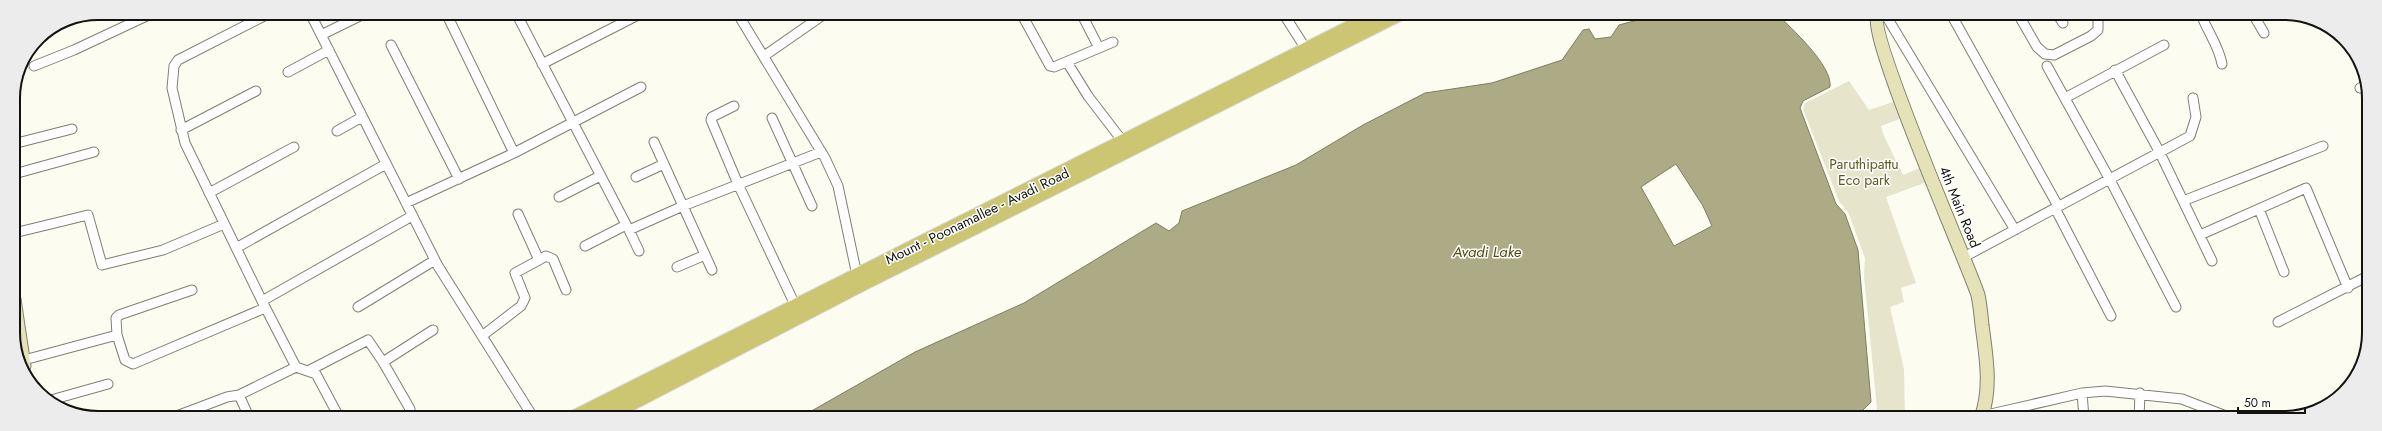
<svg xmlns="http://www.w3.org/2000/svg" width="2382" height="431" font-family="Jost,sans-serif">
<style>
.green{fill:#e6e5cc}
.water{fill:#adab86;stroke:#7e7d62;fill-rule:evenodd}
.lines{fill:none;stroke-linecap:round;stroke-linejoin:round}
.street-casing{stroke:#807f74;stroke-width:11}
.secondary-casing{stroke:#807f74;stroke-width:15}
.primary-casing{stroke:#d9d9d8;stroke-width:16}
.street{stroke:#fff;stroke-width:9}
.secondary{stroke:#e6e2b8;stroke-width:13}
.primary{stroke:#ccc571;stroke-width:14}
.labels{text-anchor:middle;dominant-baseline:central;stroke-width:3;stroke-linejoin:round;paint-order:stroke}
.park-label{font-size:14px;fill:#5d571b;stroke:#fff}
.street-label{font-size:14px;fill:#12120e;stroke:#fff}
.water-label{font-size:15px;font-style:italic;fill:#514b0a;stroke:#fff}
.rim{fill:none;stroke:#12120e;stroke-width:2}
</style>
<rect width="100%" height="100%" fill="#fdfcf0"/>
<!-- green -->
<path class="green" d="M 1849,81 L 1869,110 L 1896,101 L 1902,118 L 1881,126 L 1884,136 L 1903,175 L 1922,167 L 1927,182 L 1886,197 L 1916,283 L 1901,288 L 1904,302 L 1890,307 L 1904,369 L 1905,418 L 1866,418 L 1877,409 L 1864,276 L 1865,258 L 1848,212 L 1839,201 L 1803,109 L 1805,103 Z"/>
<!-- water -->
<path class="water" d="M 1660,14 L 1777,14 C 1791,28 1833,66 1830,87 L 1803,101 L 1800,108 L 1836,204 L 1845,214 L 1858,250 L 1871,402 L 1855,418 L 801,417 L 915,352 L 1024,303 L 1156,223 L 1169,231 L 1179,223 L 1182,211 L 1296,165 L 1363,125 L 1425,93 L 1492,83 L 1562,60 L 1583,30 L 1589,29 L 1595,39 L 1611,37 L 1619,25 ZM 1676,164 L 1703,206 L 1712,226 L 1674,246 L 1641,187 Z"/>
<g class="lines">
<!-- street casing -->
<g class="street-casing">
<path id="street" d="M 310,13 L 438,266 L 533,417
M 516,13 L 629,230 L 683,206 L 712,270
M 739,13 L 739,16 L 825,158 L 838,186 L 858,280
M 1021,13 L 1050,66 L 1054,67 L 1099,48 L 1081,13
M 1283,13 L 1306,49
M 1885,14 L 2015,230
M 1951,14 L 2058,206
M 2018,14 L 2037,47 L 2045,54 L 2054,55 L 2091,36 L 2098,30 L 2098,18 L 2096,14
M 2057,14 L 2063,23
M 2201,14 C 2207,31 2219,46 2222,64
M 2253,14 L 2264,33
M 321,35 L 366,13
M 391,45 L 459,179
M 1099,48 L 1113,42
M 764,56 L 826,13
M 1067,62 L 1088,96 L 1124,143
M 542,64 L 638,15 L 637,13
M 34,66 L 74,50 L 153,13
M 2047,66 L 2109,178 L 2176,307
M 2115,70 L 2159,151 L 2212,261
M 288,72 L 329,50
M 2360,88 L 2367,84
M 2065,98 L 2164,45
M 734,106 L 712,117 L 711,120 L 738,184 L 796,307
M 772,118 L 812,206
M 181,130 L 256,91
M 337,131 L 362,117
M 654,142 L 683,206 L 821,152
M 13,144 L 72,129
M 514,153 L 641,87
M 14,174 L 94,152
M 636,177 L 664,164
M 209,193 L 294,147
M 559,197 L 600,176
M 2183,201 L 2323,146
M 406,203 L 514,153 L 446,13
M 2055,208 L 2111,316
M 2259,209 L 2284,272
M 629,230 L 639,251
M 14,233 L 88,215 L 102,265 L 163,250 L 224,224
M 2200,235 L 2306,188 L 2348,288
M 585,246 L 626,225
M 236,248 L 386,164
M 1964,257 L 2190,136 L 2196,117 L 2193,98
M 539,260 L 546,256 L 553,259 L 566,290
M 677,267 L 705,255
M 262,301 L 185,143 L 172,88 L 174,66 L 178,60 L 270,13
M 358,307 L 435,260
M 2278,322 L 2368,276
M 117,335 L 116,318 L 119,315 L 192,290
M 482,336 L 521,306 L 525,298 L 515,273 L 539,260 L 518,214
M 24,360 L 117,335 L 125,360 L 133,364 L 265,308
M 383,362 L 433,330
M 308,371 L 368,340 L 383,362 L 410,409
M 2082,393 L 2084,418
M 239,395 L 296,367
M 51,400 L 108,384
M 1982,416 L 2082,393 L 2105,391 L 2182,399 L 2231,418
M 174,417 L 227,397 L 239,395 L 249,417
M 339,417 L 316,374 L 296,367 L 262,301 L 412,216
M 2139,418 L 2140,393"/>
</g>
<!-- secondary casing -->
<g class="secondary-casing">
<path id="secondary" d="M 1878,14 C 1866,33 1966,259 1978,295 C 1980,304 1981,315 1982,325 C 1986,356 1992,388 1981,418
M 14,299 L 24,366"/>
</g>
<!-- primary casing -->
<g class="primary-casing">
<path id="primary" d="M 575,417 L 1379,13
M 605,417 L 862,284 L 1401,13"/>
</g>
<!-- street -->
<use href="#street" class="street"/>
<!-- secondary -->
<use href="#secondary" class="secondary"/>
<!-- primary -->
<use href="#primary" class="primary"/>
</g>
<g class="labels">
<!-- park labels -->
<g class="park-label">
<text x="1864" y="164">Paruthipattu<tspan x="1864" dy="16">Eco park</tspan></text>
</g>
<!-- street labels -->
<g class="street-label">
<text transform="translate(1960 207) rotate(68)">4th Main Road</text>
<text transform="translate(977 216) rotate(-26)">Mount - Poonamallee - Avadi Road</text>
</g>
<!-- water labels -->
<g class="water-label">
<text x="1487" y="252">Avadi Lake</text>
</g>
</g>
<!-- crop -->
<path d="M0 0H2382V431H0ZM98 20H2284A78 78 0 0 1 2362 98V333A78 78 0 0 1 2284 411H98A78 78 0 0 1 20 333V98A78 78 0 0 1 98 20Z" fill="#ececec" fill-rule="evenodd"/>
<path class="rim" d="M98 20H2284A78 78 0 0 1 2362 98V333A78 78 0 0 1 2284 411H98A78 78 0 0 1 20 333V98A78 78 0 0 1 98 20Z"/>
<!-- scale -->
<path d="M2238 407v6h67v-6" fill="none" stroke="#12120e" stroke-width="2"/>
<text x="2244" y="407" font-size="12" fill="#12120e" stroke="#ffffff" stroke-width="3" paint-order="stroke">50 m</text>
</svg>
